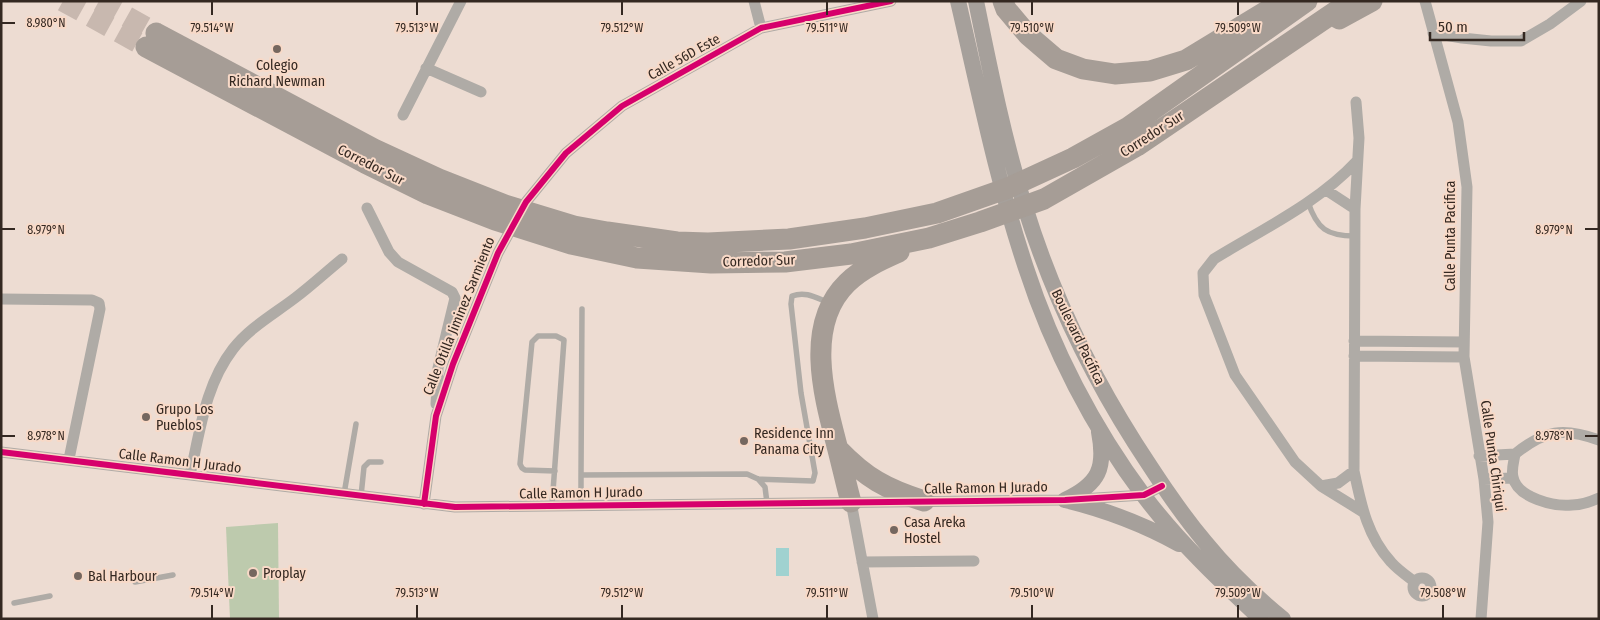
<svg xmlns="http://www.w3.org/2000/svg" width="1600" height="620" font-family="'Fira Sans Condensed',sans-serif">
<style>
.green{fill:#bdcaad}
.water{fill:#a0d2d0}
.lines{fill:none;stroke-linecap:round;stroke-linejoin:round}
.highway-tunnel{stroke:#c8b8af;stroke-width:21;stroke-dasharray:21 11;stroke-linecap:butt}
.lane{stroke:#afaba6;stroke-width:5.5}
.street{stroke:#afaba6;stroke-width:11}
.secondary{stroke:#a6a09b;stroke-width:16}
.highway{stroke:#a69d96;stroke-width:21}
.cycleway-casing{stroke:#f8d9c7;stroke-width:9}
.cycleway{stroke:#d6006c;stroke-width:6}
.ticks{fill:none;stroke:#342821;stroke-width:2}
.poi-dot{fill:#75675f;stroke:#f8d9c7;stroke-width:2}
.labels{text-anchor:middle;dominant-baseline:central;stroke-width:4;stroke-linejoin:round;paint-order:stroke}
.street-label{font-size:14px;fill:#342821;stroke:#f8d9c7}
.poi-label{font-size:14px;fill:#342821;stroke:#f8d9c7;text-anchor:start}
.ticks-label{font-size:12px;text-anchor:middle;fill:#342821;stroke:#f8d9c7;stroke-width:4;stroke-linejoin:round;paint-order:stroke}
</style>
<rect width="100%" height="100%" fill="#eddcd2"/>
<!-- green -->
<path class="green" d="M 278,523 L 279,619 L 230,619 L 226,527 Z"/>
<!-- water -->
<path class="water" d="M 776,548 L 789,548 L 789,576 L 776,576 Z"/>
<g class="lines">
<!-- highway-tunnel -->
<path class="highway-tunnel" d="M 63,1 L 146,47
M 99,1 L 156,33"/>
<!-- lane -->
<path class="lane" d="M 1308,202 C 1317,229 1327,236 1355,236
M 581,475 L 582,309
M 758,479 L 765,487 L 767,503
M 344,494 L 356,424
M 361,496 L 364,467 L 369,462 L 381,462
M 552,505 L 564,340 L 556,336 L 538,336 L 532,342 L 520,464 L 522,468 L 525,470 L 555,471
M 581,505 L 581,475 L 747,474 L 758,479 L 813,481 L 815,473 L 801,393 L 791,304 L 792,296 C 805,291 815,297 827,302
M 135,582 L 173,575
M 14,603 L 50,596"/>
<!-- street -->
<path class="street" d="M 754,1 L 761,28
M 1425,1 L 1458,122 L 1467,187 L 1464,357 L 1484,479 L 1488,522 L 1481,619
M 1433,33 L 1462,38 L 1491,41 L 1521,41 L 1550,24 L 1581,1
M 426,68 L 481,92
M 1356,102 L 1359,138 L 1355,209 L 1354,471 C 1361,504 1367,536 1391,562 C 1398,570 1407,576 1415,582
M 403,115 L 461,1
M 1357,161 C 1318,203 1263,229 1214,259 L 1203,273 L 1204,295 L 1235,375 L 1295,462 L 1321,486 L 1363,512
M 1326,190 L 1355,209
M 367,208 L 389,252 L 398,262 L 452,292 L 455,298 L 438,368 L 436,404
M 1,299 L 92,300 L 99,303 L 100,309 L 69,459
M 1354,341 L 1464,342
M 1354,356 L 1464,357
M 1599,440 C 1563,427 1545,430 1515,454 C 1514,461 1511,470 1513,477 C 1517,498 1555,507 1572,505 C 1582,505 1590,502 1599,498
M 1,452 L 455,507 L 1065,500 L 1144,495 L 1162,486
M 1479,456 L 1515,454
M 190,475 C 200,432 205,385 233,349 C 249,328 274,314 295,298 C 311,286 326,272 342,259
M 1484,479 L 1513,478
M 1321,486 L 1338,483 L 1354,471
M 851,502 L 873,619
M 424,504 L 436,416 L 453,364 L 498,253 L 526,202 L 566,153 L 622,106 L 761,28 L 891,1
M 862,562 L 974,561
M1413 587a9 9 0 1 1 18 0a9 9 0 1 1-18 0Z"/>
<!-- secondary -->
<path class="secondary" d="M 958,1 C 979,91 997,181 1026,268 C 1052,348 1093,428 1144,496 C 1178,541 1219,580 1261,619
M 976,1 C 990,70 1004,140 1025,207 C 1051,291 1088,369 1135,443 C 1157,477 1179,511 1205,542 C 1227,569 1256,597 1283,619
M 1065,500 C 1106,510 1143,524 1179,544
M 1065,500 C 1099,484 1106,468 1099,432"/>
<!-- highway -->
<path class="highway" d="M 1003,1 L 1006,9 L 1028,35 L 1056,59 L 1083,69 L 1115,74 L 1150,71 L 1186,60 L 1283,1
M 1339,19 L 1372,1
M 156,33 L 374,149 L 439,179 L 505,205 L 574,226 L 607,232 L 677,242 L 708,243 L 789,239 L 865,228 L 937,213 L 1008,188 L 1073,158 L 1127,128 L 1307,1
M 146,47 L 365,163 L 428,194 L 495,220 L 571,244 L 637,258 L 711,263 L 785,262 L 851,254 L 929,238 L 980,222 L 1044,199 L 1137,146 L 1351,1
M 838,449 C 866,478 886,489 924,501
M 851,502 C 846,484 842,465 837,446 C 824,396 804,325 847,283 C 861,269 881,260 899,252"/>
<!-- cycleway casing -->
<g class="cycleway-casing">
<path id="cycleway" d="M 1,452 L 455,507 L 1065,500 L 1144,495 L 1162,486
M 424,504 L 436,416 L 453,364 L 498,253 L 526,202 L 566,153 L 622,106 L 761,28 L 891,1"/>
</g>
<!-- cycleway -->
<use href="#cycleway" class="cycleway"/>
</g>
<!-- ticks -->
<path class="ticks" d="M 212,2 L 212,15M 417,2 L 417,15M 622,2 L 622,15M 827,2 L 827,15M 1032,2 L 1032,15M 1238,2 L 1238,15M 2,23 L 15,23M 2,229 L 15,229M 1585,229 L 1598,229M 2,436 L 15,436M 1585,436 L 1598,436M 212,605 L 212,618M 417,605 L 417,618M 622,605 L 622,618M 827,605 L 827,618M 1032,605 L 1032,618M 1238,605 L 1238,618M 1443,605 L 1443,618"/>
<!-- markers -->
<g class="poi-dot">
<circle cx="277" cy="49" r="5"/>
<circle cx="146" cy="417" r="5"/>
<circle cx="744" cy="441" r="5"/>
<circle cx="894" cy="530" r="5"/>
<circle cx="253" cy="573" r="5"/>
<circle cx="78" cy="576" r="5"/>
</g>
<g class="labels">
<!-- street labels -->
<g class="street-label">
<text transform="translate(684 57) rotate(-29)">Calle 56D Este</text>
<text transform="translate(1152 134) rotate(-33)">Corredor Sur</text>
<text transform="translate(371 165) rotate(27)">Corredor Sur</text>
<text transform="translate(1450 236) rotate(-90)">Calle Punta Pacifica</text>
<text transform="translate(759 261) rotate(-2)">Corredor Sur</text>
<text transform="translate(459 316) rotate(-68)">Calle Otilla Jiminez Sarmiento</text>
<text transform="translate(1078 337) rotate(64)">Boulevard Pacífica</text>
<text transform="translate(1493 456) rotate(82)">Calle Punta Chiriqui</text>
<text transform="translate(180 461) rotate(7)">Calle Ramon H Jurado</text>
<text transform="translate(986 488) rotate(-1)">Calle Ramon H Jurado</text>
<text transform="translate(581 493) rotate(-1)">Calle Ramon H Jurado</text>
</g>
<!-- poi labels -->
<g class="poi-label">
<text x="277" y="65" text-anchor="middle">Colegio<tspan x="277" dy="16">Richard Newman</tspan></text>
<text x="156" y="409">Grupo Los<tspan x="156" dy="16">Pueblos</tspan></text>
<text x="754" y="433">Residence Inn<tspan x="754" dy="16">Panama City</tspan></text>
<text x="904" y="522">Casa Areka<tspan x="904" dy="16">Hostel</tspan></text>
<text x="263" y="573">Proplay</text>
<text x="88" y="576">Bal Harbour</text>
</g>
</g>
<g class="ticks-label">
<text x="46" y="27">8.980°N</text>
<text x="212" y="32">79.514°W</text>
<text x="417" y="32">79.513°W</text>
<text x="622" y="32">79.512°W</text>
<text x="827" y="32">79.511°W</text>
<text x="1032" y="32">79.510°W</text>
<text x="1238" y="32">79.509°W</text>
<text x="46" y="234">8.979°N</text>
<text x="1554" y="234">8.979°N</text>
<text x="46" y="440">8.978°N</text>
<text x="1554" y="440">8.978°N</text>
<text x="212" y="597">79.514°W</text>
<text x="417" y="597">79.513°W</text>
<text x="622" y="597">79.512°W</text>
<text x="827" y="597">79.511°W</text>
<text x="1032" y="597">79.510°W</text>
<text x="1238" y="597">79.509°W</text>
<text x="1443" y="597">79.508°W</text>
</g>
<!-- border -->
<rect width="1600" height="620" fill="none" stroke="#342821" stroke-width="5"/>
<!-- scale -->
<path d="M1430 32v8h94v-8" fill="none" stroke="#342821" stroke-width="2.5"/>
<text x="1438" y="32" font-size="15" fill="#342821" stroke="#f8d9c7" stroke-width="4" paint-order="stroke">50 m</text>
</svg>
